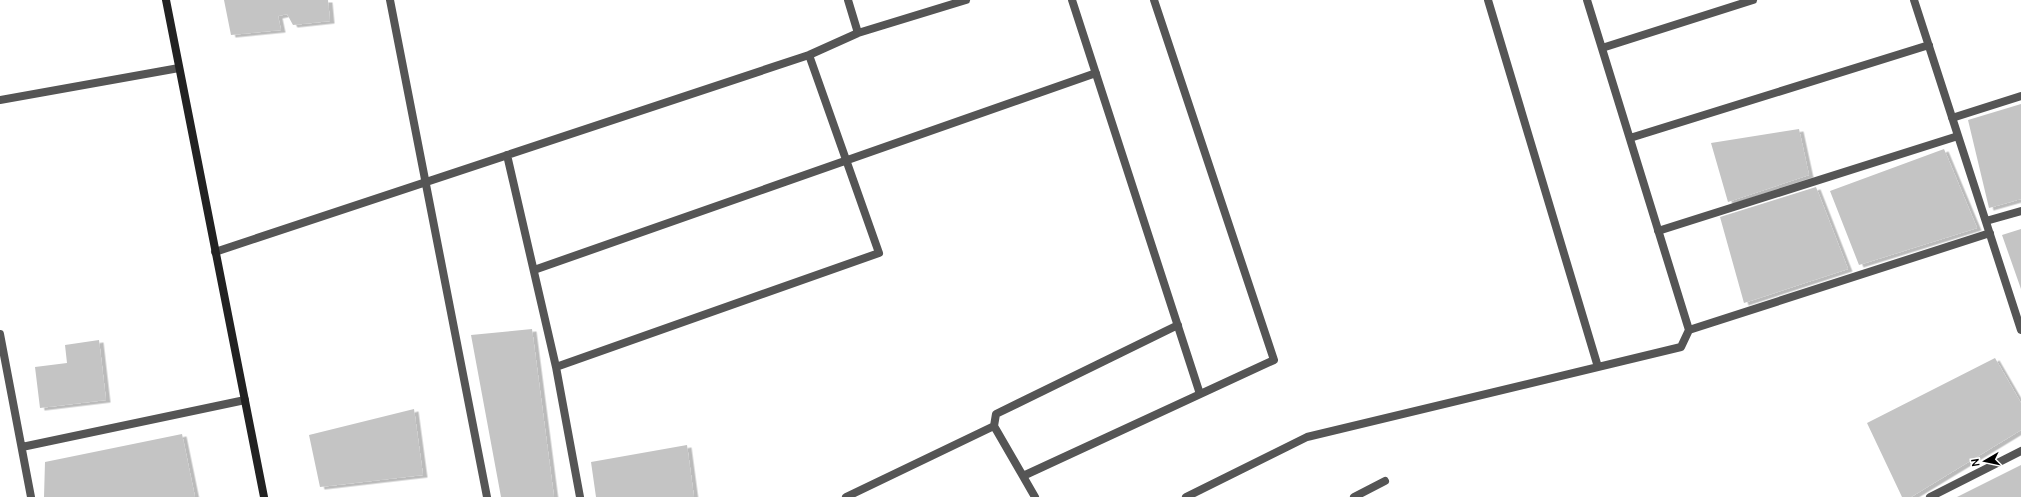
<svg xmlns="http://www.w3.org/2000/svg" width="2021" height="497" font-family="Ubuntu,sans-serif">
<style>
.building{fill:#c4c4c4;filter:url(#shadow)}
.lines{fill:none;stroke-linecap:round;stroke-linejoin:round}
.lane{stroke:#555;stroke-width:8}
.street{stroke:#555;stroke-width:8}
.secondary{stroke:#222;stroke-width:8}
</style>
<defs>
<filter id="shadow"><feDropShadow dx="4.5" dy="2.5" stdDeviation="0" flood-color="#0004"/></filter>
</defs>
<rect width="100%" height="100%" fill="#fff"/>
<!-- building -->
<path class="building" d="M 224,0 L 328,0 L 330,21 L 293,25 L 287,14 L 278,16 L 281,30 L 231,35 Z
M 2021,104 L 2021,199 L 1989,208 L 1968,120 Z
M 1799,129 L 1809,175 L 1728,202 L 1711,143 Z
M 1944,149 L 1977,228 L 1859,265 L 1830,191 Z
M 1816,187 L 1848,269 L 1744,303 L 1720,217 Z
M 2021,229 L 2021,289 L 2002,235 Z
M 532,329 L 554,497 L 501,497 L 471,335 Z
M 99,340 L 106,400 L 40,408 L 35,367 L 67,363 L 65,345 Z
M 1995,358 L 2021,403 L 2021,430 L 1911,497 L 1902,497 L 1867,423 Z
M 414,409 L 423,475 L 320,487 L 309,435 Z
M 182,434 L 195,497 L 44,497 L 45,462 Z
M 687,445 L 694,497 L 596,497 L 591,462 Z
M 2021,465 L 2021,497 L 1957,497 Z"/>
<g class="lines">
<!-- lane -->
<path class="lane" d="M 0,100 L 179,68"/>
<!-- street -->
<path class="street" d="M 390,0 L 487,497
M 848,0 L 858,33
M 1072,0 L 1200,394
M 1488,0 L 1598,367
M 1914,0 L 2021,330
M 1602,48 L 1753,0
M 1952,118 L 2021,96
M 1630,138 L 1929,45
M 507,155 L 556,367 L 580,497
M 1986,221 L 2021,211
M 1658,231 L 1958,136
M 215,252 L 809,55 L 858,33 L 966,0
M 534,270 L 1096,73
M 1689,330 L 1990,233
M 0,334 L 31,497
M 556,367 L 879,253 L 809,55
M 994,426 L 996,414 L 1178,325
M 22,447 L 245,400
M 1023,476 L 1274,360 L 1154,0
M 846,497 L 994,426 L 1035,497
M 1186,497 L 1307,437 L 1681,347 L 1689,330 L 1587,0
M 1354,497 L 1385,481
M 1930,497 L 2021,451"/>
<!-- secondary -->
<path class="secondary" d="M 166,0 L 264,497"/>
</g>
<!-- north arrow -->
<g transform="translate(1985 461) rotate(261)" stroke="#ffffff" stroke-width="3" paint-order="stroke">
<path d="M0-3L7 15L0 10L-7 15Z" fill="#000000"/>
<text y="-6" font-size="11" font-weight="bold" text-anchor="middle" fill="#000000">N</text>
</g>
</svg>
